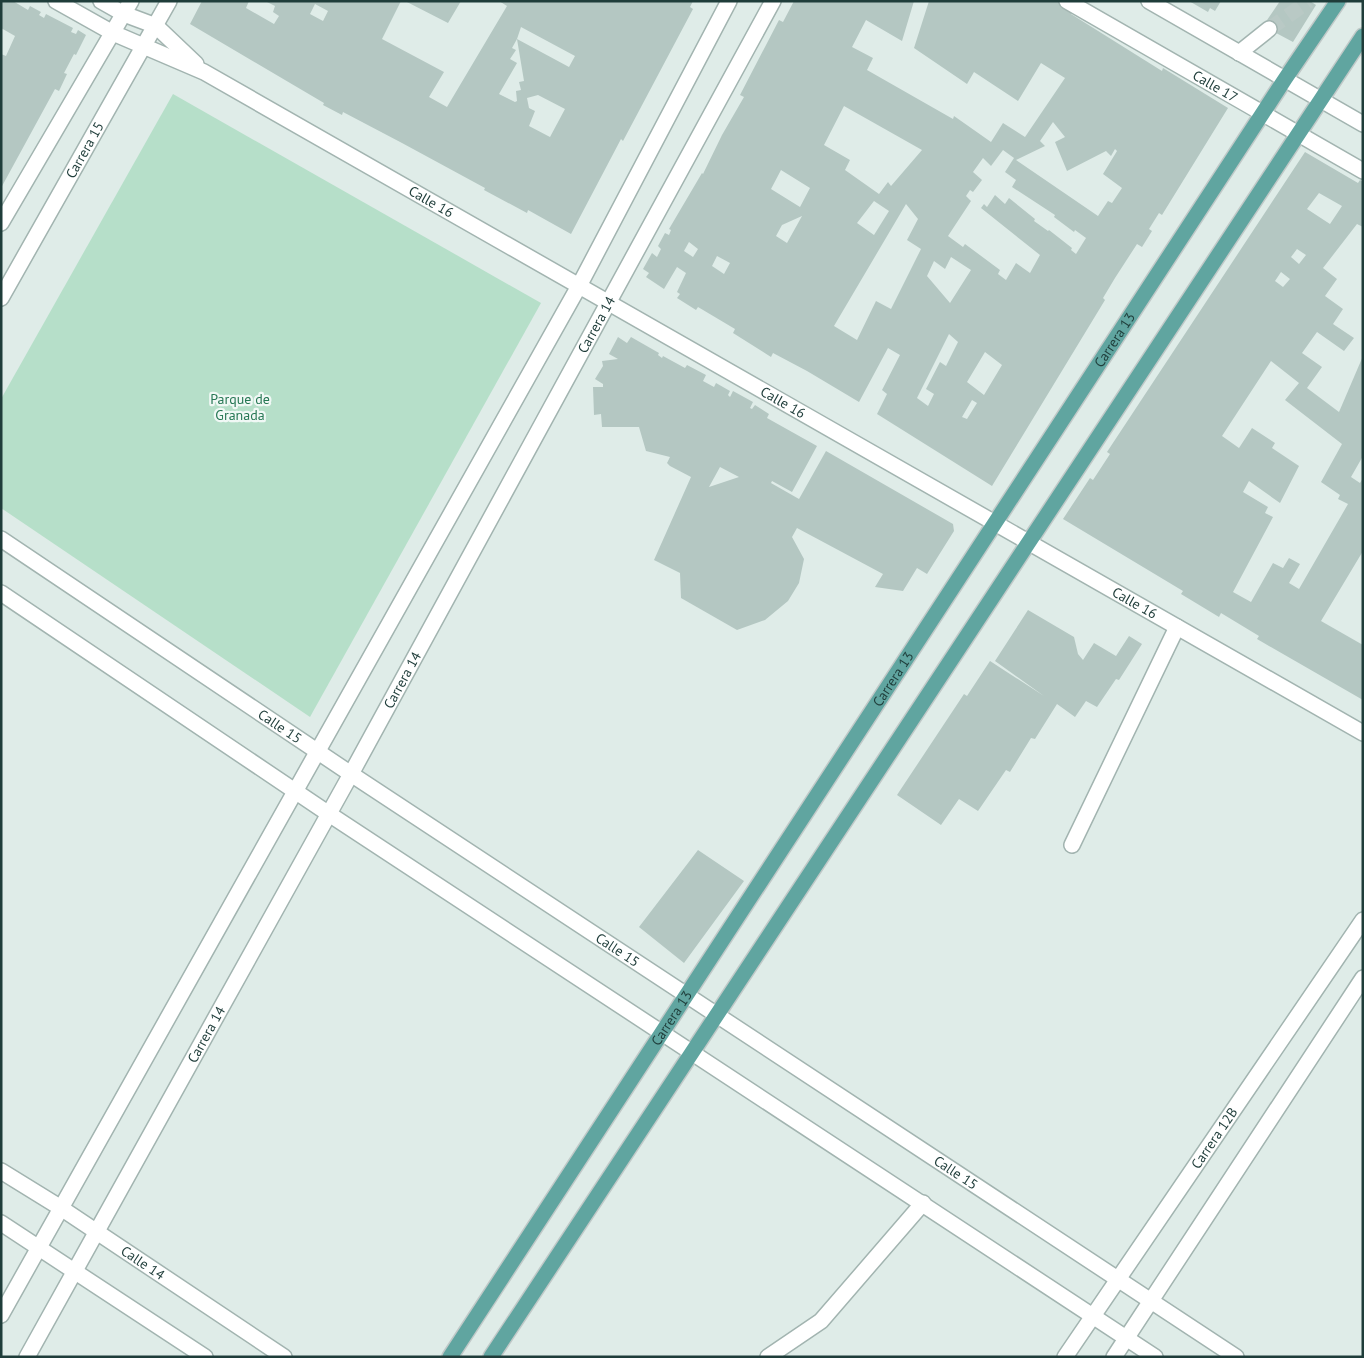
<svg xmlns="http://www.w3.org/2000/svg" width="1364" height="1358" font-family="'PT Sans',sans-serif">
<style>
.green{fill:#b6dfc9}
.building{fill:#b4c7c2;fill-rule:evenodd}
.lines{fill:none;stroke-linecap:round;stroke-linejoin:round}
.minor-tunnel{stroke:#b9c9c5;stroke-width:15;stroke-dasharray:15 8;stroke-linecap:butt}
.minor-casing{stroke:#a2b4b0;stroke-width:18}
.major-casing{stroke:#c0c9c8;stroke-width:18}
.minor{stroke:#fff;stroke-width:15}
.major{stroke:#60a5a0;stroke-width:15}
.labels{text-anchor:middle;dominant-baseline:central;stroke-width:4.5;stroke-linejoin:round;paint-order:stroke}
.street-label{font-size:14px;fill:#1f3d3a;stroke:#f0f8f5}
.park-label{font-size:14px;fill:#267754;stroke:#f0f8f5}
</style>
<rect width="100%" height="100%" fill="#dfece8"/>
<!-- green -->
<path class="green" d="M 173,94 L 541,303 L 310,717 L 1,508 L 1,399 Z"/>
<!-- building -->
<path class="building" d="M 1,1 L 13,1 L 28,10 L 30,6 L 41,12 L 39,15 L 44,18 L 46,14 L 73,28 L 71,32 L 76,34 L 78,30 L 86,35 L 76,55 L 74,54 L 64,73 L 67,74 L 59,91 L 55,89 L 1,188 L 1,54 L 6,56 L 15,36 L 1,28 Z
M 202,1 L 249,1 L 246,8 L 274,24 L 279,16 L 273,12 L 275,6 L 265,1 L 401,1 L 382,39 L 444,72 L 429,97 L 447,107 L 507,6 L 499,1 L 693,1 L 690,7 L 693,9 L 623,141 L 621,139 L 571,234 L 528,210 L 527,213 L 484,190 L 485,188 L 402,143 L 343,112 L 342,115 L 323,105 L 324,103 L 190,24 ZM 315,4 L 328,11 L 323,21 L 310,14 ZM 521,27 L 575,56 L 569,67 L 517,39 ZM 517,39 L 524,81 L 519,82 L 521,90 L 516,91 L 517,101 L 515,102 L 499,94 L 517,63 L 510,59 L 516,50 L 512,48 ZM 538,95 L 565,109 L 550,137 L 529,126 L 535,111 L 529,108 L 527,98 Z
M 405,1 L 461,1 L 448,23 Z
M 794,1 L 914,1 L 902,41 L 866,20 L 852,47 L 873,58 L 867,70 L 953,119 L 954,116 L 991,142 L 1003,123 L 1025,137 L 1065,78 L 1041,63 L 1018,101 L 974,72 L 967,84 L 914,48 L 929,1 L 1059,1 L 1073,11 L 1071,14 L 1162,71 L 1163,68 L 1228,108 L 1162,215 L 1159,213 L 1149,229 L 1152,231 L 1142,247 L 1137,244 L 1115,278 L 1103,298 L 1105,300 L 992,486 L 877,414 L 887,394 L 882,390 L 900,355 L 888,348 L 859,402 L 807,371 L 773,353 L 771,357 L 733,333 L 735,329 L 698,307 L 696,310 L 677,298 L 680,294 L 677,292 L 686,273 L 677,267 L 664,289 L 646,277 L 649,273 L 643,269 L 652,253 L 657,257 L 661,249 L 658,246 L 665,233 L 669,235 L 671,230 L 669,229 L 702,173 L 703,174 L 722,135 L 744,97 L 740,95 L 779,20 L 783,22 ZM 844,106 L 922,150 L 891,186 L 888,182 L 879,194 L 845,170 L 850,160 L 824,145 ZM 1053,122 L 1065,137 L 1055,142 L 1067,171 L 1106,151 L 1111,156 L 1115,149 L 1117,151 L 1103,174 L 1122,188 L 1112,203 L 1108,201 L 1098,216 L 1016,160 L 1045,146 L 1040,141 ZM 1003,150 L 1014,158 L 1005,172 L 1016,180 L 1012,187 L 1055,215 L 1054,217 L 1074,232 L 1075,230 L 1086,238 L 1076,254 L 1071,250 L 1072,248 L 1049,230 L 1048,231 L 1034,221 L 1035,219 L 1009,198 L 1005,204 L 995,195 L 987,207 L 984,204 L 981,208 L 1040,255 L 1030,273 L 1016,263 L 1006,280 L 998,274 L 1000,270 L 965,244 L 963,247 L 948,236 L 971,201 L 966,196 L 970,190 L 973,192 L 982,180 L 973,172 L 983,158 L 991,166 ZM 781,170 L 810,188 L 800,207 L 771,189 ZM 874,201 L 889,211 L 874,235 L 857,223 ZM 906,204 L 918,219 L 907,240 L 921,249 L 891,309 L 876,301 L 857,340 L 834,326 ZM 802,216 L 787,243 L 776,236 L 782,225 ZM 689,242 L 698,249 L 693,257 L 684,251 ZM 717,256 L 730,263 L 724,274 L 712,266 ZM 951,257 L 971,270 L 950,303 L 927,276 L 934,261 L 945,269 ZM 949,334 L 958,342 L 946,366 L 940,362 L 926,389 L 934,394 L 928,406 L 917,398 ZM 985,352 L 1002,365 L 984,395 L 967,382 ZM 972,400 L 977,403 L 967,419 L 962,417 Z
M 1189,1 L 1221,1 L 1215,11 L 1210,8 L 1208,12 Z
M 1280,1 L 1310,1 L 1316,5 L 1293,42 L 1263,26 Z
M 1305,152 L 1358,183 L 1360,180 L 1363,182 L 1363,227 L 1357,224 L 1323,268 L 1337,279 L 1325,296 L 1343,309 L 1333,324 L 1354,338 L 1344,351 L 1317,332 L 1302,353 L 1322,367 L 1307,388 L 1339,412 L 1363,356 L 1363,456 L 1351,477 L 1360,483 L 1363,478 L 1363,551 L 1321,621 L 1363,645 L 1363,700 L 1257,639 L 1259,636 L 1221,613 L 1219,617 L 1181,594 L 1183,591 L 1063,519 L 1090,478 L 1093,480 L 1110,454 L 1107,452 ZM 1319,193 L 1342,206 L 1330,224 L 1307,209 ZM 1297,249 L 1306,255 L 1299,264 L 1291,257 ZM 1281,272 L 1290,279 L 1283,287 L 1275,281 ZM 1271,361 L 1299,383 L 1285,400 L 1342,444 L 1321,482 L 1340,495 L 1338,499 L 1348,504 L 1299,589 L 1289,583 L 1300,564 L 1289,558 L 1283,568 L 1273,563 L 1251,602 L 1233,592 L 1273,517 L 1265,513 L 1268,507 L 1243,492 L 1249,481 L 1280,503 L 1299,466 L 1272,448 L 1275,443 L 1252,428 L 1239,448 L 1222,436 Z
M 618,337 L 627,343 L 631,337 L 659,353 L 658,355 L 662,358 L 663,356 L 685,368 L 687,365 L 706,375 L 703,381 L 714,387 L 716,383 L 730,391 L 728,395 L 730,397 L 733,391 L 753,402 L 750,408 L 752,409 L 755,405 L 769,414 L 767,418 L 817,446 L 792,492 L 772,481 L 771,483 L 799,499 L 826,451 L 953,524 L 954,531 L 927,574 L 917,568 L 903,591 L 875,587 L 883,574 L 797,528 L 792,537 L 804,559 L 799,583 L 788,601 L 765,620 L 737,630 L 681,598 L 680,573 L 654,560 L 691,477 L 670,466 L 667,463 L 670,457 L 646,451 L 639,427 L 602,427 L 601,414 L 594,415 L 593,387 L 603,387 L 603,384 L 595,379 L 603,366 L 602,361 L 618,359 L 609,354 ZM 720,467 L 739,477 L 709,487 Z
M 1028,610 L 1074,637 L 1078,654 L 1083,660 L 1094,643 L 1116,656 L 1129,636 L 1142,644 L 1119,680 L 1116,679 L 1097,707 L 1086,701 L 1075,717 L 1057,704 L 1035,739 L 1031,738 L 1010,772 L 1006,770 L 978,811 L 959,799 L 941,825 L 897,795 L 964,694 L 967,696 L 990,661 L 1044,696 L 995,661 Z
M 698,850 L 744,881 L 684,963 L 639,927 Z"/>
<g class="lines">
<!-- minor-tunnel -->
<path class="minor-tunnel" d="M 1269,29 L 1309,1"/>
<!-- minor casing -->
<g class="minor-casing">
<g id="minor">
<path id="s1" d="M 56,1 L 113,33 L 204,72 L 1363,733"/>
<path d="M 101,1 L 124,14 L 156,26 L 196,64"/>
<path id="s2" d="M 1067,1 L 1363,171"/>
<path d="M 1149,1 L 1363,124"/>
<path d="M 1239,53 L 1269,29"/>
<path d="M 1,223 L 131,1"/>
<path id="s3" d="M 1,298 L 169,1"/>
<path id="s4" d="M 1,539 L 351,774 L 1236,1357"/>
<path d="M 1,593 L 329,814 L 1155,1357"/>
<path d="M 1072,845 L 1177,627"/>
<path id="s5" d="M 1,1171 L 61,1208 L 284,1357"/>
<path d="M 1,1223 L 205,1357"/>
<path d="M 1,1315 L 579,286 L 729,1"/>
<path id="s6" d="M 27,1357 L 351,774 L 773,1"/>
<path d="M 768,1357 L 821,1321 L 923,1203"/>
<path id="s7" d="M 1065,1357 L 1363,920"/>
<path d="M 1114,1357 L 1363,978"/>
</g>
</g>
<!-- major casing -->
<g class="major-casing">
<g id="major">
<path id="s8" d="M 450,1357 L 1285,79 L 1338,1"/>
<path d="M 491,1357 L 1363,36"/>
</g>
</g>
<!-- minor -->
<use href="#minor" class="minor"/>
<!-- major -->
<use href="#major" class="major"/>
</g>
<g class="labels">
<!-- street labels -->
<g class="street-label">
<text stroke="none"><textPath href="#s2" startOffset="171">Calle 17</textPath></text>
<text stroke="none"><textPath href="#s3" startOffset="170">Carrera 15</textPath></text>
<text stroke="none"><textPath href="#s1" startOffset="426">Calle 16</textPath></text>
<text stroke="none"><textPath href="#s6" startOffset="1179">Carrera 14</textPath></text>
<text stroke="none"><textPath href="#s8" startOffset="1215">Carrera 13</textPath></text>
<text stroke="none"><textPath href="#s1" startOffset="831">Calle 16</textPath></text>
<text stroke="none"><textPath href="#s1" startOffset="1236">Calle 16</textPath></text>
<text stroke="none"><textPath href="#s8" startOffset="810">Carrera 13</textPath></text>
<text stroke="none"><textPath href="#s6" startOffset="774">Carrera 14</textPath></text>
<text stroke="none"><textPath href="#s4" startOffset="336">Calle 15</textPath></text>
<text stroke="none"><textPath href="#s4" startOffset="741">Calle 15</textPath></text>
<text stroke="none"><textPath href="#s8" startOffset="405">Carrera 13</textPath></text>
<text stroke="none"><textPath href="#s6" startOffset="369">Carrera 14</textPath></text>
<text stroke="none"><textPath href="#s7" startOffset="265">Carrera 12B</textPath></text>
<text stroke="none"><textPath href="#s4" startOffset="1146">Calle 15</textPath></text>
<text stroke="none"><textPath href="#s5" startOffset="169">Calle 14</textPath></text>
</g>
<!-- park labels -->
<g class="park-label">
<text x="240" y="399">Parque de<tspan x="240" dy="16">Granada</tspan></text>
</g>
</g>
<!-- border -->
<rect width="1364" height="1358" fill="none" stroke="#1f3d3a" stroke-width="5"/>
</svg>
